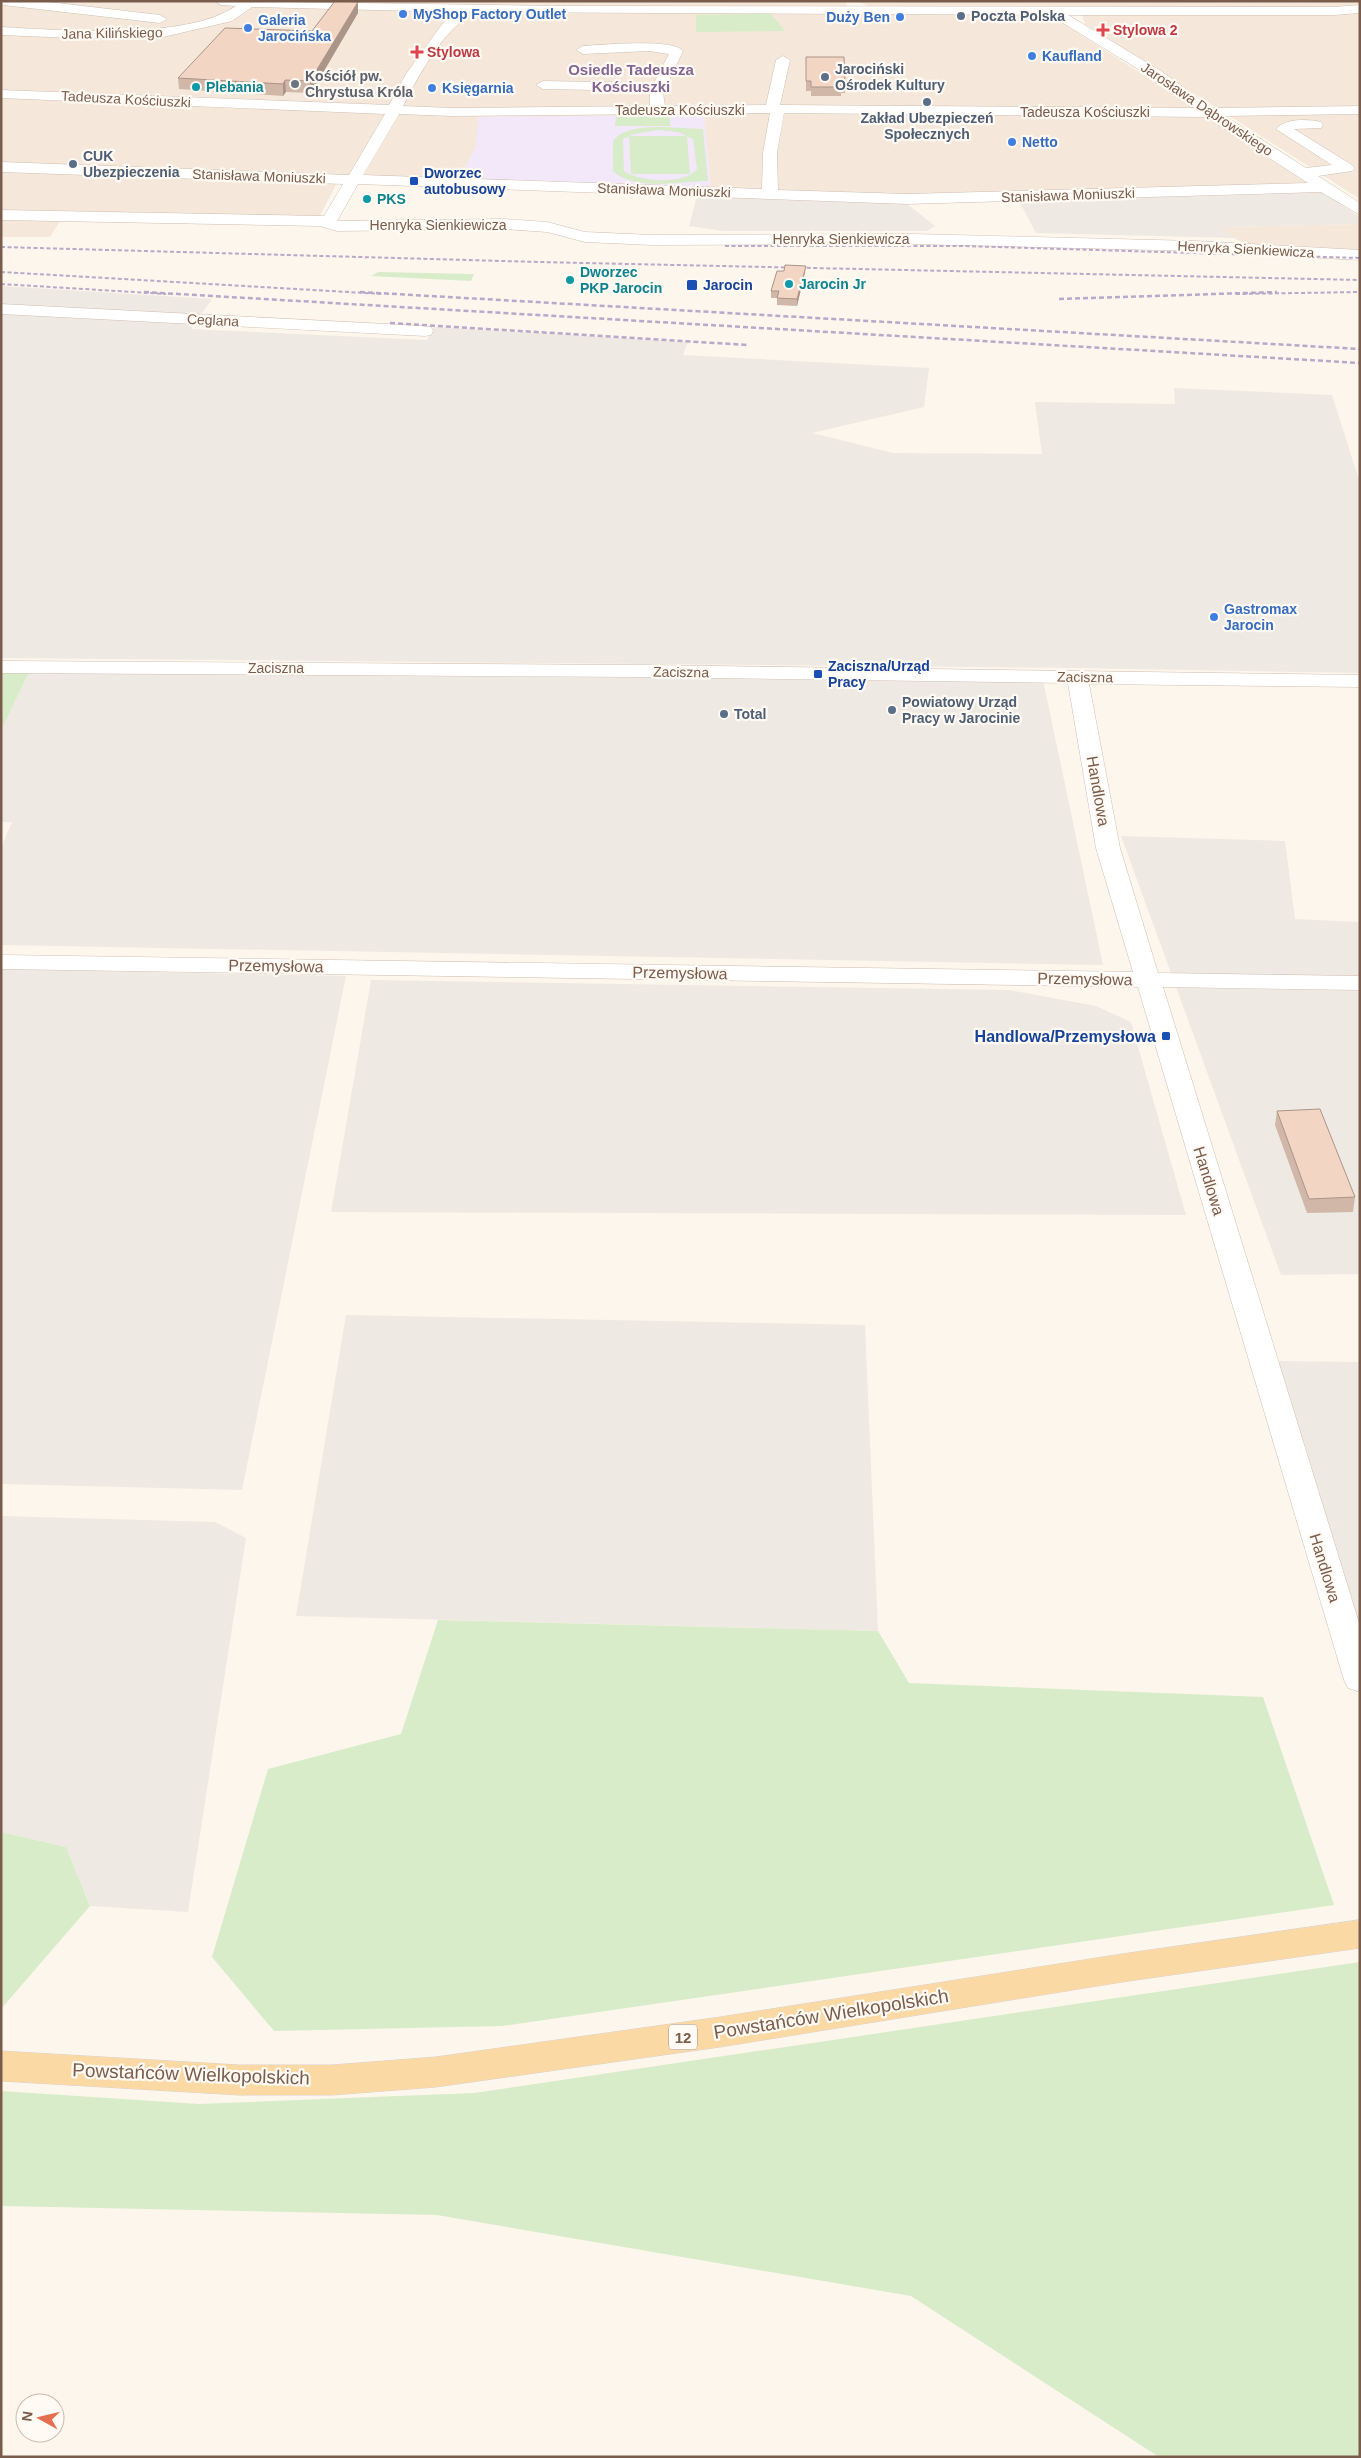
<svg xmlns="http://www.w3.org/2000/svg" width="1361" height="2458" font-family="Arial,sans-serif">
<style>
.residential{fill:#f5e8da}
.industrial{fill:#efe9e4}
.education{fill:#f3e8fa}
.green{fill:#d8ecc9;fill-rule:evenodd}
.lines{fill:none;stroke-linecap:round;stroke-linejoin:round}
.minor-casing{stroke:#d1beb0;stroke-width:1}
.major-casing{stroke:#dad1cd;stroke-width:1}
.minor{fill:#fff;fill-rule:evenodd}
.major{fill:#fbd9a5;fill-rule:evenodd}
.rail-far1{stroke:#b9a8c9;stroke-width:2;stroke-dasharray:4 2.5;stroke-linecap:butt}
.rail{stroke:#b9a8c9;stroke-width:2.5;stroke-dasharray:5 3;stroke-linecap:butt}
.wall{fill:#d1b7a8}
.shaded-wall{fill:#aa9588}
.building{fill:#f3d5c3;stroke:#aa9588}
.shop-dot{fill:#3f7fe0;stroke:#fffaf3;stroke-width:2}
.service-dot{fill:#5c6f8a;stroke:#fffaf3;stroke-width:2}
.health-dot{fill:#e0444e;stroke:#fffaf3;stroke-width:2}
.worship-dot{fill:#6b7280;stroke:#fffaf3;stroke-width:2}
.culture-dot{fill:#0f9aa8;stroke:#fffaf3;stroke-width:2}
.transit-dot{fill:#1a4fb4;stroke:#fffaf3;stroke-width:2}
.labels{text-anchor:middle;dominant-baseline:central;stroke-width:4.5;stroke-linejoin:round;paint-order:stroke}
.far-shop-label{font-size:14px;font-weight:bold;fill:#366cbe;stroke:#fffaf3;text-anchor:start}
.far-service-label{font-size:14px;font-weight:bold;fill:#4e5e75;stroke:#fffaf3;text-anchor:start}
.far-health-label{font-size:14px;font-weight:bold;fill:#be3a42;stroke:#fffaf3;text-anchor:start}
.far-street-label{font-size:14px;fill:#7a5c4d;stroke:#fffaf3}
.far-worship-label{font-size:14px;font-weight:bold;fill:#5b616d;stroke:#fffaf3;text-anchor:start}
.far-culture-label{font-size:14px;font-weight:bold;fill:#0d838f;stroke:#fffaf3;text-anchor:start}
.far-transit-label{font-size:14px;font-weight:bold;fill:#164399;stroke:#fffaf3;text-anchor:start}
.far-neighbourhood-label{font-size:15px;font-weight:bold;fill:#846695;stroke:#fffaf3}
.shield{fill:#fffaf3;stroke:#a28b7f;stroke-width:1}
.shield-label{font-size:15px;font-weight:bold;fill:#7a5c4d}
.street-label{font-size:16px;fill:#7a5c4d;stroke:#fffaf3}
.transit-label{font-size:16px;font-weight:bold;fill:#164399;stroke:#fffaf3;text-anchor:end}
.near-street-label{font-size:19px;fill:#7a5c4d;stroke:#fffaf3}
</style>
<rect width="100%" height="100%" fill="#fdf6ec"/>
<!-- residential -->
<path class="residential" d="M 1,1 L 844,1 L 853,13 L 1031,13 L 1058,20 L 1313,184 L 985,194 L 878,195 L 341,175 L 319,218 L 65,213 L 50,237 L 1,237 Z
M 858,1 L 1360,1 L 1360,199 L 1085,24 L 1080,8 L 872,8 Z
M 1360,224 L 1360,252 L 1243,244 L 1220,227 Z"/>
<!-- industrial -->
<path class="industrial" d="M 1322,192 L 1360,217 L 1360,224 L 1221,227 L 1235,238 L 1036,233 L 1019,201 Z
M 697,196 L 906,203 L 935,226 L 927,231 L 723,231 L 689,226 Z
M 1,286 L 212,299 L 191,329 L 427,340 L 434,327 L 688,342 L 683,355 L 929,368 L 924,407 L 812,433 L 893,453 L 1042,454 L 1035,402 L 1175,404 L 1174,388 L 1332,395 L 1360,483 L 1360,673 L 1075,668 L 1,658 Z
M 29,672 L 1043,680 L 1103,965 L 1,945 L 1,848 L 12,822 L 1,822 L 1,731 Z
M 1121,836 L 1285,841 L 1295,919 L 1360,922 L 1360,1274 L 1281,1275 Z
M 1,969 L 346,976 L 242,1490 L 1,1484 Z
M 371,980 L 1009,990 L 1096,1006 L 1131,1022 L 1186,1215 L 331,1212 Z
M 346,1315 L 865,1325 L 878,1631 L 296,1616 Z
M 1277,1361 L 1360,1362 L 1360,1628 Z
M 1,1516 L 215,1522 L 246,1538 L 188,1912 L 90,1906 L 66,1847 L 1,1832 Z"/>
<!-- education -->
<path class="education" d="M 704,115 L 711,187 L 460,178 L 476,146 L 478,117 Z"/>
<!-- green -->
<path class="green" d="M 771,14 L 785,31 L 696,32 L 696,15 Z
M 616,116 L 670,116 L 670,126 L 615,126 Z
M 664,127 L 703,129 L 708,181 C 682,181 634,192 613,171 L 613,141 C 623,127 648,127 664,127 ZM 658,130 L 678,132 L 693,139 L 697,169 C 686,185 639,182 624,171 L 623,139 L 634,134 Z
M 629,136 L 687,136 L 690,174 L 631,174 Z
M 378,272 L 474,274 L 471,281 L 371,276 Z
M 1,672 L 29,672 L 1,731 Z
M 438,1620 L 878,1631 L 909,1683 L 1263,1697 L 1334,1905 L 502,2026 L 274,2031 L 212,1957 L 268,1769 L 401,1734 Z
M 1,1832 L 66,1847 L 90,1906 L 1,2009 Z
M 1360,1962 L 1360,2457 L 1159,2457 L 911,2296 L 437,2215 L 1,2206 L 1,2091 L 199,2104 L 474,2093 Z"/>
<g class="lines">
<!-- minor casing -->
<g class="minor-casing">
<path id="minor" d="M 1,1 L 40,1 L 160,15 L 167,19 L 160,23 L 3,5 Z
M 215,1 L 558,6 L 1334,7 L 1360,5 L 1360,13 L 1334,15 L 1068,15 L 1161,71 L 1212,108 L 1360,106 L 1360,114 L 1225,116 L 1306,168 L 1332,165 L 1276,129 C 1285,118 1308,119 1321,122 L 1323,125 L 1321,128 L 1294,129 L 1352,165 L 1355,168 L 1352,171 L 1318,176 L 1360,203 L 1360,215 L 1321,192 L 907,204 L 358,184 L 337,221 L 503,219 L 547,222 L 585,232 L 652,235 L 912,234 L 1195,241 L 1360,250 L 1360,260 L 1195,251 L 912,244 L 652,245 L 585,242 L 547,232 L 503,229 L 337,231 L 320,226 L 1,220 L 1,210 L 324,216 L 343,184 L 1,172 L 1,162 L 349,175 L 385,114 L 1,98 L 1,90 L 389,105 L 406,74 L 443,23 L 456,12 L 252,7 L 232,21 L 163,37 L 73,38 L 1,35 L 1,27 C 63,30 185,41 236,6 L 221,5 ZM 469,12 L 1050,15 L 1151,77 L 1194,108 L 780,105 L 790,60 L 783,56 L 776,60 L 766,105 L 665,106 L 663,93 L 683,51 C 673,38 601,45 583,46 L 576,50 L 583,54 L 649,51 L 669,54 L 654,83 L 543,81 L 536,85 L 543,89 L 650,91 L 650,106 L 452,108 L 403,106 C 415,82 434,48 453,29 C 459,23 464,20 469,12 ZM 784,113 L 1206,117 L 1308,183 L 907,194 L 778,190 L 777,153 ZM 399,114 L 452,116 L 770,113 L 763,153 L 762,189 L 363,175 Z
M 1,304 L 425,326 L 431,327 L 433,331 L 431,335 L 425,336 L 1,314 Z
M 1,661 L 645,665 L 1360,675 L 1360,687 L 1089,684 L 1120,848 L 1158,973 L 1360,976 L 1360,990 L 1163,987 L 1360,1626 L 1360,1692 L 1348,1688 L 1344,1680 L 1138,987 L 1,969 L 1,955 L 1133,972 L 1096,848 L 1068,683 L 645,677 L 1,673 Z"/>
</g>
<!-- major casing -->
<g class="major-casing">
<path id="major" d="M 1360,1920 L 1360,1948 L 1122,1982 L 720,2047 L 436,2087 L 332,2095 L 239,2095 L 1,2081 L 1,2051 L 239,2065 L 332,2065 L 436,2057 L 720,2017 L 1122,1954 Z"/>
</g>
<!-- minor -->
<use href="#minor" class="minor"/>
<!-- major -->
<use href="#major" class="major"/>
<!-- rail-far1 -->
<path class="rail-far1" d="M 725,246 L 963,246 L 1360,258
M 1,247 L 539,262 L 1360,280
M 1,272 L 382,294
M 1,284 L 166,294
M 1236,294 L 1360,292"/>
<!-- rail -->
<path class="rail" d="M 144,292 L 1360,363
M 360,292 L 1360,349
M 1059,299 L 1277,292
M 390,323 L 748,345"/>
</g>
<!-- wall -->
<path class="wall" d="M 358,2 L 358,13 L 311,93 L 286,92 L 283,96 L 179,89 L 178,78 L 312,31 Z
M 806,66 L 845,84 L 845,93 L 841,93 L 841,96 L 811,96 L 811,91 L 806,91 Z
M 805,272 L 797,306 L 777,305 L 777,298 L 771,298 L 771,291 Z
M 1277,1111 L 1355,1197 L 1353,1212 L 1307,1213 L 1275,1125 Z"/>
<!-- shaded-wall -->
<path class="shaded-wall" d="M 358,2 L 358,13 L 311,93 L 310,81 Z
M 285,80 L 286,92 L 283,96 L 283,84 Z
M 806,266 L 805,272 L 797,306 L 797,299 Z"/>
<!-- building -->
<path class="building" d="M 335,1 L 358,2 L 310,81 L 285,80 L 283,84 L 178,78 L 225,28 L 312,31 Z
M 806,57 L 844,57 L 845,84 L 841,84 L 841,87 L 811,87 L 811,81 L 806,81 Z
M 785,265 L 806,266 L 797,299 L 777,298 L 779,291 L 771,291 L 777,271 L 784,271 Z
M 1320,1109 L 1355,1197 L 1309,1199 L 1277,1111 Z"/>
<!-- markers -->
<g class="shop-dot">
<circle cx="403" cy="14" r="5"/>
<circle cx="900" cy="17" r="5"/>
<circle cx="248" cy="28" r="5"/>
<circle cx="1032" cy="56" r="5"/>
<circle cx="432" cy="88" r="5"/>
<circle cx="1012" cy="142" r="5"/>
<circle cx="1214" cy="617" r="5"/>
</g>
<g class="service-dot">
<circle cx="961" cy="16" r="5"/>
<circle cx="825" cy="77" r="5"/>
<circle cx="927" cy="102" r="5"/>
<circle cx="73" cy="164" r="5"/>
<circle cx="892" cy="710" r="5"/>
<circle cx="724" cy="714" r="5"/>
</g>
<g class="health-dot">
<path d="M1100.5 22.5h5v5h5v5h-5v5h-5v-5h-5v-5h5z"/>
<path d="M414.5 44.5h5v5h5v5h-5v5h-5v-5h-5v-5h5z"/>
</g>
<circle class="worship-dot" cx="295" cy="84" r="5"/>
<g class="culture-dot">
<circle cx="196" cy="87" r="5"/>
<circle cx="367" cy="199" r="5"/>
<circle cx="570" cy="280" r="5"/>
<circle cx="789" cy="284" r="5"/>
</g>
<g class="transit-dot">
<rect x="409" y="176" width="10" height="10" rx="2.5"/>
<rect x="686" y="279" width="12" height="12" rx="2.5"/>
<rect x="813" y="669" width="10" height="10" rx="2.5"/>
<rect x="1161" y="1031" width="10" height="10" rx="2.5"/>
</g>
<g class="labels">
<!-- far-shop labels -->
<g class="far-shop-label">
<text x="413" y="14">MyShop Factory Outlet</text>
<text x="890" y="17" text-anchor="end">Duży Ben</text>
<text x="258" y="20">Galeria<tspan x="258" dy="16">Jarocińska</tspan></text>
<text x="1042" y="56">Kaufland</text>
<text x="442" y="88">Księgarnia</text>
<text x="1022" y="142">Netto</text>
<text x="1224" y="609">Gastromax<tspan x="1224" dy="16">Jarocin</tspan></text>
</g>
<!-- far-service labels -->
<g class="far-service-label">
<text x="971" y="16">Poczta Polska</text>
<text x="835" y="69">Jarociński<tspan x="835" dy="16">Ośrodek Kultury</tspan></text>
<text x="927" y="118" text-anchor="middle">Zakład Ubezpieczeń<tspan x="927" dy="16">Społecznych</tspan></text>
<text x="83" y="156">CUK<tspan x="83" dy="16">Ubezpieczenia</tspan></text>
<text x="902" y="702">Powiatowy Urząd<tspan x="902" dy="16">Pracy w Jarocinie</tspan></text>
<text x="734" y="714">Total</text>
</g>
<!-- far-health labels -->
<g class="far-health-label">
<text x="1113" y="30">Stylowa 2</text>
<text x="427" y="52">Stylowa</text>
</g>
<!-- far-street labels -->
<g class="far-street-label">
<text transform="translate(112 33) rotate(-1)">Jana Kilińskiego</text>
<text transform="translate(126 99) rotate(3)">Tadeusza Kościuszki</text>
<text transform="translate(1207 109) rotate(34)">Jarosława Dąbrowskiego</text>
<text x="680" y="110">Tadeusza Kościuszki</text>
<text x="1085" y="112">Tadeusza Kościuszki</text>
<text transform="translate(259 176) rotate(2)">Stanisława Moniuszki</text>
<text transform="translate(664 190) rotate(2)">Stanisława Moniuszki</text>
<text transform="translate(1068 195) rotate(-2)">Stanisława Moniuszki</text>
<text x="438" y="225">Henryka Sienkiewicza</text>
<text x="841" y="239">Henryka Sienkiewicza</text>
<text transform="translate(1246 249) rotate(3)">Henryka Sienkiewicza</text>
<text transform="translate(213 320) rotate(3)">Ceglana</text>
<text x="276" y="668">Zaciszna</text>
<text transform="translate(681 672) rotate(1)">Zaciszna</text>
<text transform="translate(1085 677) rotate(1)">Zaciszna</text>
</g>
<!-- far-worship labels -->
<g class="far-worship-label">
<text x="305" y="76">Kościół pw.<tspan x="305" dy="16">Chrystusa Króla</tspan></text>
</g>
<!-- far-culture labels -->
<g class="far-culture-label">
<text x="206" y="87">Plebania</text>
<text x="377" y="199">PKS</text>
<text x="580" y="272">Dworzec<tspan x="580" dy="16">PKP Jarocin</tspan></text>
<text x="799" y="284">Jarocin Jr</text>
</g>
<!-- far-transit labels -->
<g class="far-transit-label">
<text x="424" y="173">Dworzec<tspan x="424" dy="16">autobusowy</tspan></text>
<text x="703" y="285">Jarocin</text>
<text x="828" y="666">Zaciszna/Urząd<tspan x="828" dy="16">Pracy</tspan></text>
</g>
<!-- far-neighbourhood labels -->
<g class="far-neighbourhood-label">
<text x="631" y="69">Osiedle Tadeusza<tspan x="631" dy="17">Kościuszki</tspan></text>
</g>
<!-- shield labels -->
<rect class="shield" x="669" y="2024.5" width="28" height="25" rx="4"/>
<g class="shield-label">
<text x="683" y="2037">12</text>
</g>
<!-- street labels -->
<g class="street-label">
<text transform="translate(1098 791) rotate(80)">Handlowa</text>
<text transform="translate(276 966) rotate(1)">Przemysłowa</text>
<text transform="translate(680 973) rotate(1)">Przemysłowa</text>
<text transform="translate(1085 979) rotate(1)">Przemysłowa</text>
<text transform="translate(1209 1181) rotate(73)">Handlowa</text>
<text transform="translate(1325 1568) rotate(73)">Handlowa</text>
</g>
<!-- transit labels -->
<g class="transit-label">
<text x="1156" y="1036">Handlowa/Przemysłowa</text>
</g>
<!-- near-street labels -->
<g class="near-street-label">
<text transform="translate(831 2014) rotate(-9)">Powstańców Wielkopolskich</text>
<text transform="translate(191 2074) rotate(2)">Powstańców Wielkopolskich</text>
</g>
</g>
<!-- border -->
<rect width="1361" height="2458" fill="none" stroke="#7a5c4d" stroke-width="5"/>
<!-- north arrow -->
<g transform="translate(40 2418) rotate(278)"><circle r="24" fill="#fffaf3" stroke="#cabbb1"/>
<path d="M0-4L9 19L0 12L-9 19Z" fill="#e76f51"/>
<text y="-8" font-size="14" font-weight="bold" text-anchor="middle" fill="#7a5c4d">N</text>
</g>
</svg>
